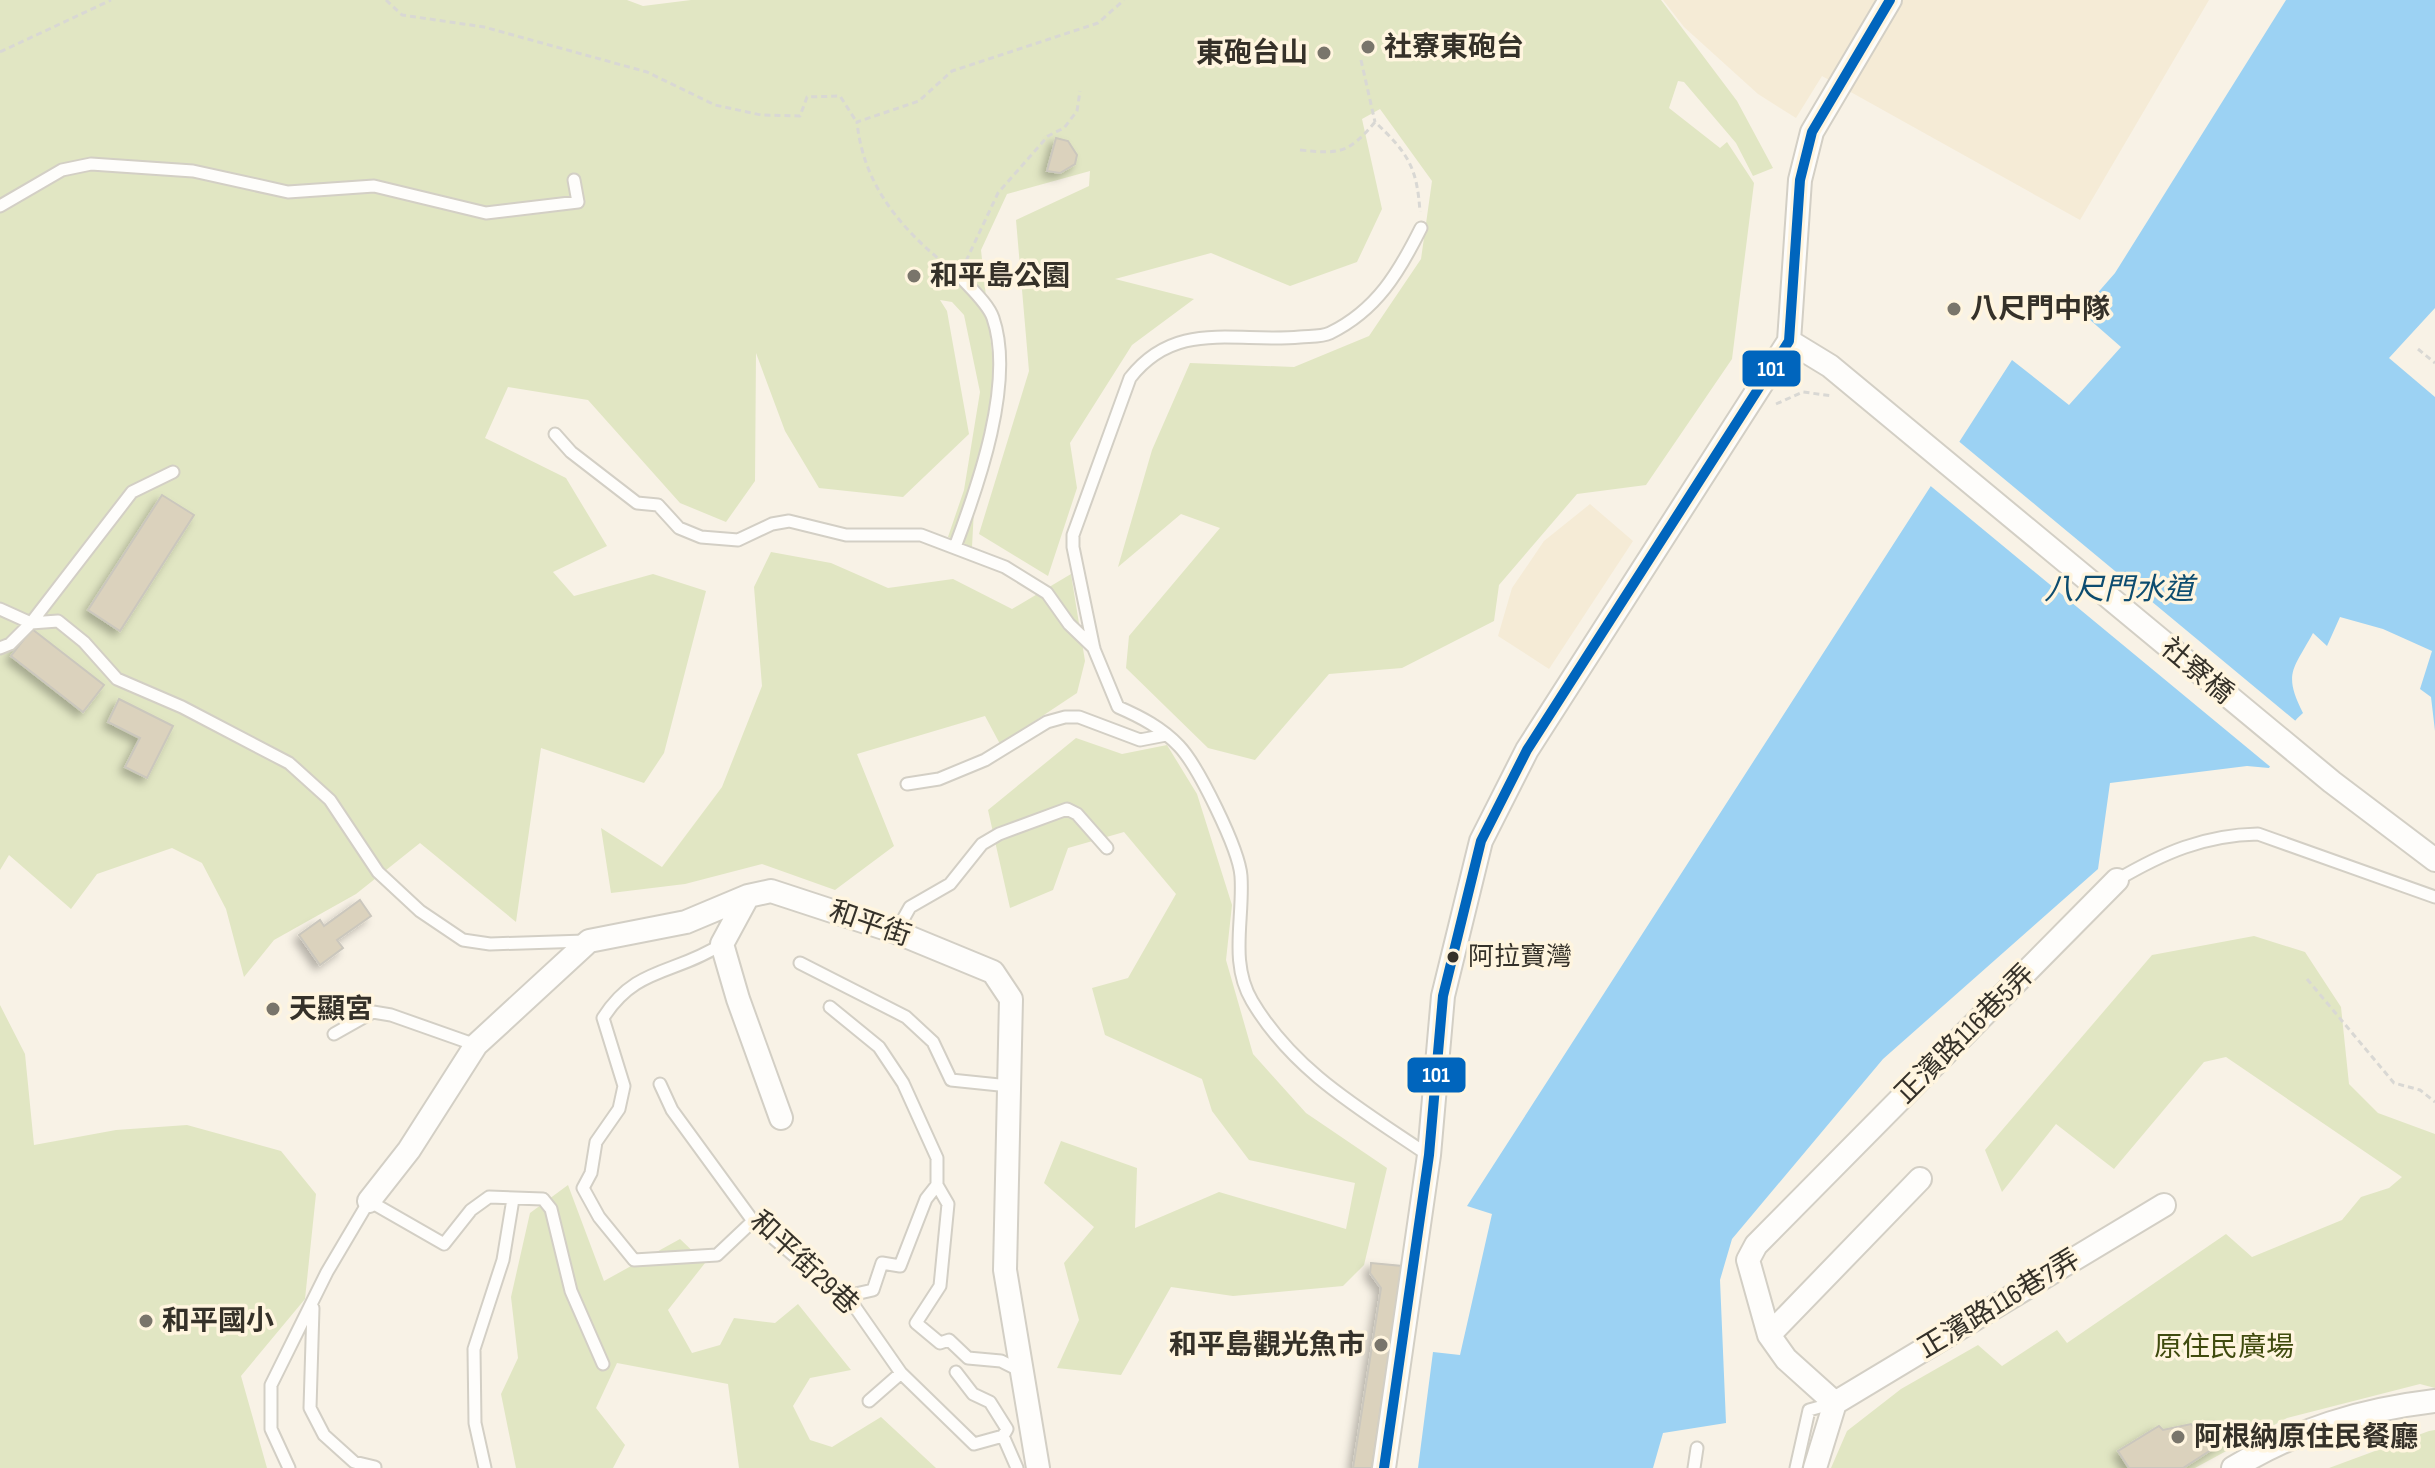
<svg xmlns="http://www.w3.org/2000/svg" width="2435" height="1468" font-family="'Sofia Sans Condensed','Noto Sans TC',sans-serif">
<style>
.built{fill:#f5ebd6}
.green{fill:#e1e6c3}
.water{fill:#9cd2f3}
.pier{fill:#f8f2e6}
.building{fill:#dbd2bd;stroke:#cbc7bd;stroke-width:2;filter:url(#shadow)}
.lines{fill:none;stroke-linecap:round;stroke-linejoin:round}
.lane-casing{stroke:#d3cfc5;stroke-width:15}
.street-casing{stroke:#d3cfc5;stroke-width:26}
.path{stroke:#d9d8d4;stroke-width:3;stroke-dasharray:6 4;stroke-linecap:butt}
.lane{stroke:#fefdfb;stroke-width:11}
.street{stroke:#fefdfb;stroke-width:22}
.bus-1-casing{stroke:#fff5df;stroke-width:16}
.bus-1{stroke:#0065bd;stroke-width:10}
.poi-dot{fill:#79756b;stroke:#fff5df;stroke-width:3}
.bus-dot{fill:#353129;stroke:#fff5df;stroke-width:3}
.labels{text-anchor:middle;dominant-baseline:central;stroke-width:7;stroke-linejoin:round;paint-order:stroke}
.bus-label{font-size:26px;fill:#353129;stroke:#fff5df;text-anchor:start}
.poi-label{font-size:28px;font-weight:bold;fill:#353129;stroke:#fff5df;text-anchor:start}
.street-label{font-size:28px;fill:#353129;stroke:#fff5df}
.park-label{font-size:28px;fill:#404b0e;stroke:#fff5df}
.water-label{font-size:30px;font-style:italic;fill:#0d4c6f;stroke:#fff5df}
.line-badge{stroke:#fff5df;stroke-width:3}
.badge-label{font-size:22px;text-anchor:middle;font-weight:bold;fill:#fff}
</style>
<defs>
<filter id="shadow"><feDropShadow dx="-5" dy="5" stdDeviation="4" flood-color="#0004"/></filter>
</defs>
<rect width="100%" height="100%" fill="#f8f2e6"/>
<!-- built -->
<path class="built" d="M 1663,0 L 2209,0 L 2080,220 L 1822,76 L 1796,118 L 1758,94 L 1684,27 Z
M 1590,504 L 1633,541 L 1549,669 L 1498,636 L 1512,588 L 1544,541 Z"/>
<!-- green -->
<path class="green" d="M 0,0 L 627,0 L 643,6 L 691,0 L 1661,0 L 1737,101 L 1773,168 L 1753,176 L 1736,143 L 1684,82 L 1678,81 L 1669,108 L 1720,148 L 1727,142 L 1754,183 L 1732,359 L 1646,485 L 1577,494 L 1499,585 L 1494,621 L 1402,668 L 1329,674 L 1255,760 L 1208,748 L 1126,668 L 1129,636 L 1220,528 L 1181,514 L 1118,567 L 1152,450 L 1190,363 L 1294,367 L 1369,336 L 1421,259 L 1432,181 L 1380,109 L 1362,119 L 1382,209 L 1357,262 L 1290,286 L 1211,253 L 1115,279 L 1194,299 L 1132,345 L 1070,443 L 1077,488 L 1048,576 L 979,534 L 1029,371 L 1016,220 L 1089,186 L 1090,171 L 1007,194 L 981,250 L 998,409 L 974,509 L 972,547 L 948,537 L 964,490 L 980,392 L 964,315 L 952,302 L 940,300 L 947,311 L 969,434 L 903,497 L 819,488 L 785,431 L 756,353 L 755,481 L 726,522 L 680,503 L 588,400 L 508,387 L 485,438 L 566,478 L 607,546 L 553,572 L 574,596 L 653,574 L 706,591 L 664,753 L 644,783 L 541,748 L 516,922 L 420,843 L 356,894 L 274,940 L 244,977 L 226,909 L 202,863 L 172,848 L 97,874 L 71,909 L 9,855 L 0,870 Z
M 771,552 L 831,563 L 888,588 L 953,579 L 1012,609 L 1071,574 L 1085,661 L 1077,693 L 1000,744 L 985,716 L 857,754 L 894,846 L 835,890 L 762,864 L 685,884 L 611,893 L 601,828 L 662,867 L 722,787 L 762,686 L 754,587 Z
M 1076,738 L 1122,754 L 1167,745 L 1197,794 L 1232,905 L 1226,960 L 1253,1054 L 1306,1113 L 1387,1168 L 1364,1265 L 1343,1286 L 1233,1296 L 1171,1287 L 1121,1375 L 1057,1368 L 1079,1320 L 1064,1263 L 1094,1227 L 1044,1183 L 1061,1141 L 1137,1168 L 1135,1228 L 1219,1192 L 1346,1229 L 1355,1183 L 1249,1160 L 1212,1111 L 1202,1079 L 1105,1035 L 1092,988 L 1128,978 L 1176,894 L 1124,832 L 1068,848 L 1053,890 L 1010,908 L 988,810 Z
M 2254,936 L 2305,952 L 2341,1007 L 2349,1084 L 2378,1113 L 2435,1134 L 2435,1388 L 2420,1384 L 2287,1418 L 2195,1468 L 1831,1468 L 1847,1431 L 1901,1389 L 1978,1345 L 2002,1366 L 2057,1330 L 2067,1343 L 2226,1234 L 2252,1257 L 2342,1220 L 2361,1197 L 2389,1188 L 2402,1177 L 2226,1057 L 2204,1062 L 2114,1169 L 2056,1124 L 2002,1192 L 1985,1150 L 2152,955 Z
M 0,1005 L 25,1054 L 34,1145 L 116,1130 L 187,1125 L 281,1151 L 316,1194 L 305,1299 L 241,1376 L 267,1468 L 0,1468 Z
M 568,1185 L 604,1281 L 680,1239 L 705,1263 L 668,1310 L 692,1353 L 720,1345 L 734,1318 L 775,1323 L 798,1304 L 851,1370 L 810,1378 L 793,1406 L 810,1440 L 832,1447 L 881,1417 L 936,1468 L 739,1468 L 728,1384 L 617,1363 L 596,1408 L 625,1445 L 613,1468 L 516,1468 L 501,1394 L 518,1358 L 511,1297 L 530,1213 Z
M 2435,1430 L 2435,1468 L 2329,1468 L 2429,1431 Z"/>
<!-- water -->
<path class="water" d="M 2286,0 L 2435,0 L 2435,308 L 2389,358 L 2435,397 L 2435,731 L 2431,697 L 2420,689 L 2432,651 L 2383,629 L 2340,617 L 2327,646 L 2313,633 C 2293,670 2283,673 2303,713 C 2283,730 2283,747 2269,768 L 2247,766 L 2110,783 L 2098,869 L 1883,1059 L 1732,1239 L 1720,1280 L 1726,1423 L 1663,1433 L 1653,1468 L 1418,1468 L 1433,1352 L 1460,1355 L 1492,1214 L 1467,1206 L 2012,360 L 2069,405 L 2121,347 L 2081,312 L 2115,273 Z"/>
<!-- pier -->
<path class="pier" d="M 1956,439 L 2298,723 L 2289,731 L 2286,749 L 2273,769 L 1927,483 Z"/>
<!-- building -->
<path class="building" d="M 1056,138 L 1068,141 L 1077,155 L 1075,164 L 1060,173 L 1047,171 Z
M 162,495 L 194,515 L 120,631 L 88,610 Z
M 32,629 L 104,685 L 83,712 L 11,656 Z
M 119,699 L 173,726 L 147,778 L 125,767 L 140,738 L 108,722 Z
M 360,900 L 371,916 L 337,940 L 343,948 L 320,965 L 299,935 L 320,920 L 324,926 Z
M 1371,1263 L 1402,1266 L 1372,1468 L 1353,1468 L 1381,1288 L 1370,1273 Z
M 2214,1421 L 2228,1439 L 2183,1468 L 2129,1468 L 2118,1451 L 2159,1426 L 2163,1430 L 2191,1424 L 2196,1431 Z"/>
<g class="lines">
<!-- lane casing -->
<g class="lane-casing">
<path id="lane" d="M 0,206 L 62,170 L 91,164 L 193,171 L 288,192 L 374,186 L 486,213 L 578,202 L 574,180
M 1421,228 C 1399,272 1377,310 1330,333 C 1322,337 1309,336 1300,337 C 1235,343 1176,319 1130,378 L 1073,535 L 1073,547 L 1094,649 L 1118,707 C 1141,717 1162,728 1179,746 C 1198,766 1239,849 1241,876 C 1244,919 1229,962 1252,1001 C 1294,1072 1362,1110 1428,1155
M 555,434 L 571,452 L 637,503 L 658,505 L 679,528 L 701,537 L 738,540 L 772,524 L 789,521 L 846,535 L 921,535 L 1005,567 L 1047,593 L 1069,624 L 1094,648
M 955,547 C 978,486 1015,382 993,318 C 988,303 968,286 958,274
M 0,609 L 31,623 L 58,621 L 84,642 L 117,679 L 182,707 L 289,763 L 330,800 L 378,872 L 420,911 L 463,940 L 490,944 L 585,941
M 0,648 L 10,644 L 31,623 L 132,492 L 173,472
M 907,784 L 939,779 L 985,760 L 1047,722 L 1065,717 L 1079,717 L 1140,740 L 1166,735
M 2117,880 C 2163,853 2204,835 2258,834 L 2435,897
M 896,932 L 910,907 L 950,884 L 982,844 L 999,834 L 1067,809 L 1077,814 L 1107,848
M 722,944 C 674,975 636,966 603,1018 L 624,1086 L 619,1109 L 596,1142 L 591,1173 L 583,1188 L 599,1217 L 634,1260 L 717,1255 L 753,1221
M 800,963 L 906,1017 L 933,1042 L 951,1080 L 1009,1086
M 830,1007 L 879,1047 L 903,1083 L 937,1158 L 937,1185 L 948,1204 L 940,1286 L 916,1323 L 940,1343 L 949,1340 L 968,1358 L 1001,1361 L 1023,1372
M 334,1034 L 373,1012 L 391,1015 L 476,1045
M 660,1084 L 672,1110 L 753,1221 L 855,1307 L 901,1373 L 974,1444 L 1003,1436
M 842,1297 L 873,1290 L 882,1263 L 900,1266 L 926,1199 L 937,1185
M 313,1308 L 310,1408 L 324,1435 L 354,1462 L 375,1467
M 956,1372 L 973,1394 L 990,1402 L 1007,1429 L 1003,1436 L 1017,1468
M 869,1401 L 901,1373
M 289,1468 L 271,1429 L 271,1385 L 327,1272 L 369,1201 L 444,1244 L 471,1210 L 489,1197 L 543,1199 L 551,1209 L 571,1291 L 603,1364
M 485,1468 L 475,1423 L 474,1349 L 503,1260 L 513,1199
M 1694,1468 L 1697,1448
M 1796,1468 L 1809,1410 L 1834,1403"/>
</g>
<!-- street casing -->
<g class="street-casing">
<path id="street" d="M 1789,341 L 1830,366 L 2332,782 L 2435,860
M 748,896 L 722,944 L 738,999 L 781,1118
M 369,1201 L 409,1150 L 476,1045 L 589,941 L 686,922 L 748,896 L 771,891 L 896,932 L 993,972 L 1011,999 L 1005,1270 L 1038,1468
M 1769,1335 L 1920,1179
M 1835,1403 L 2164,1205
M 1384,1468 L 1429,1155 L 1443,996 L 1481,841 L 1527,750 L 1789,341 L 1800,180 L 1812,132 L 1890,0
M 1815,1468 L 1835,1403 L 1786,1359 L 1769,1335 L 1748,1260 L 1756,1245 L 2117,880
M 2233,1468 C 2299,1429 2359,1410 2435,1401"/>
</g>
<!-- path -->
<path class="path" d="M 386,0 L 402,15 L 484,27 L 647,72 L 715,105 L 761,115 L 800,116 L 807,97 L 840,96 L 856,121
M 0,52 L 111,0
M 1361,60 L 1375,122
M 1300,150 C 1340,154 1348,154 1375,122 C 1408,153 1417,167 1420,212
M 966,261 L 998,193 L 1048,136 L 1064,128 L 1077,111 L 1080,91
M 945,264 C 899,227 863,183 857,122 L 919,101 L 952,71 L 1098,23 L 1124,0
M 2418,349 L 2435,363
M 1776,404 L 1803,392 L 1833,396
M 2307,979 L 2394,1083 L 2420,1090 L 2435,1102"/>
<!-- lane -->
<use href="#lane" class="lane"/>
<!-- street -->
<use href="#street" class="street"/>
<!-- bus-1 casing -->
<g class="bus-1-casing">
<path id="bus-1" d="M 1384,1468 L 1429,1155 L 1443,996 L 1481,841 L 1527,750 L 1789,341 L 1800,180 L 1812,132 L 1890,0"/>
</g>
<!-- bus-1 -->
<use href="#bus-1" class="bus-1"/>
</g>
<!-- markers -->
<g class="poi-dot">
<circle cx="1368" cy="47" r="8"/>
<circle cx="1324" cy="53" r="8"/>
<circle cx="914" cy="276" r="8"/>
<circle cx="1954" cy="309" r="8"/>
<circle cx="273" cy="1009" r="8"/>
<circle cx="146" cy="1321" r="8"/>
<circle cx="1381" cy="1345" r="8"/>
<circle cx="2178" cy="1437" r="8"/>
</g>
<circle class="bus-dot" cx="1453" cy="957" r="7"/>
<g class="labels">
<!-- bus labels -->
<g class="bus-label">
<text x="1468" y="957">阿拉寶灣</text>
</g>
<!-- poi labels -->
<g class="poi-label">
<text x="1384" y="47">社寮東砲台</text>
<text x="1308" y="53" text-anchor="end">東砲台山</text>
<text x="930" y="276">和平島公園</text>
<text x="1970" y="309">八尺門中隊</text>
<text x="289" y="1009">天顯宮</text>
<text x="162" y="1321">和平國小</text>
<text x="1365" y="1345" text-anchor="end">和平島觀光魚市</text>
<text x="2194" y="1437">阿根納原住民餐廳</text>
</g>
<!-- street labels -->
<g class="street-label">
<text transform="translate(2197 671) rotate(40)">社寮橋</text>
<text transform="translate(870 924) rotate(19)">和平街</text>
<text transform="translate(1965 1034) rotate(-45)">正濱路116巷5弄</text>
<text transform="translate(804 1263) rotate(43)">和平街29巷</text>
<text transform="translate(1999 1304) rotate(-31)">正濱路116巷7弄</text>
</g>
<!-- park labels -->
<g class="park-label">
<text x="2224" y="1347">原住民廣場</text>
</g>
<!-- water labels -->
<g class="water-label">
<text x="2119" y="590">八尺門水道</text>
</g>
</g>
<g class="line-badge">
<rect x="1741" y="349" width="61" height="39" rx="8" fill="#0065bd"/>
<rect x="1406" y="1056" width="61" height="38" rx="8" fill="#0065bd"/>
</g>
<g class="badge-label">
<text x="1771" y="376">101</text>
<text x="1436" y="1082">101</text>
</g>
</svg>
